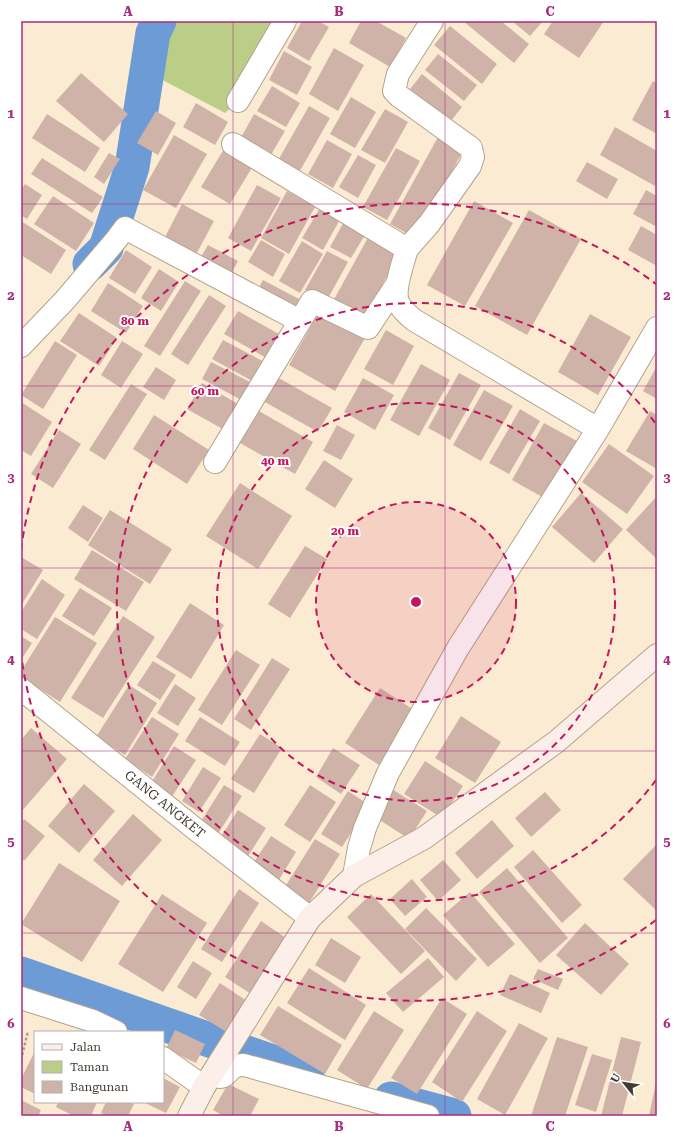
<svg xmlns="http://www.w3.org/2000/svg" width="678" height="1137" font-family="'Roboto Serif',serif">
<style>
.green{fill:#bbce87}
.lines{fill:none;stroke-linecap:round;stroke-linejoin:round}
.canal{stroke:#6d9bd6;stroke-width:35}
.building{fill:#d0b3a8}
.street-casing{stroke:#b1a38b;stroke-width:24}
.secondary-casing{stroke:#b1a38b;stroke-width:24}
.path{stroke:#aca18e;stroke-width:2.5;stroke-dasharray:3 2;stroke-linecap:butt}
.street{stroke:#fff;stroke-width:22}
.secondary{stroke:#fceee9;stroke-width:22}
.grid{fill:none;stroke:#aa2d7f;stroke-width:1;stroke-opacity:0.55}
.ring{fill:none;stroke:#c2185b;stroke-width:2;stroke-dasharray:7 5}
.labels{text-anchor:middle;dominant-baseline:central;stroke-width:4;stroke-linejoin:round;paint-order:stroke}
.street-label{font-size:13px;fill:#413b31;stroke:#fff}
.centre{fill:#c2185b;stroke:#fff;stroke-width:2}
.ring-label{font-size:12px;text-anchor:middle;font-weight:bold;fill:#c2185b;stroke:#fff;stroke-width:4;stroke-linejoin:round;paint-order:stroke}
.neatline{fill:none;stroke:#aa2d7f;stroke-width:1.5}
.grid-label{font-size:13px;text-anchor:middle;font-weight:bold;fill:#aa2d7f}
</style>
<rect width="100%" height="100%" fill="#fbebd2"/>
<!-- green -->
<path class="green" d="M 172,21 L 285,21 L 238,101 L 225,113 L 155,76 L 159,54 Z"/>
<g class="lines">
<!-- canal -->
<path class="canal" d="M 90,264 L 106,248 L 132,167 L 153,33 L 159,21
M 21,974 L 307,1074
M 391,1099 L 454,1116"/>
</g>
<!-- building -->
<path class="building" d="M 302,21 L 318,21 L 329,27 L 309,61 L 287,48 Z
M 361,21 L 376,21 L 406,38 L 390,67 L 349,43 Z
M 463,21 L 501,21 L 529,44 L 514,63 Z
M 512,21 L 543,21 L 530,36 Z
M 553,21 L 604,21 L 579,58 L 544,34 Z
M 450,26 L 497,64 L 482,84 L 434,45 Z
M 334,48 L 364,65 L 338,111 L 309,94 Z
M 284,51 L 312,67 L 297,95 L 269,80 Z
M 438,54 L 477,85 L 464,101 L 425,70 Z
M 81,73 L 128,114 L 104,142 L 56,101 Z
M 422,74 L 462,107 L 450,122 L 410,89 Z
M 653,81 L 657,83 L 657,134 L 632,120 Z
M 272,86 L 300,103 L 286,127 L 257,111 Z
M 351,97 L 376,112 L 355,148 L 330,134 Z
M 196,103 L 228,122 L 215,145 L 183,127 Z
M 309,106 L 330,118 L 297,176 L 276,164 Z
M 385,109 L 408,122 L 385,163 L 361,150 Z
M 156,111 L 176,123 L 158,155 L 137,143 Z
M 47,114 L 100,148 L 85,172 L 32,138 Z
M 254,114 L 285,131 L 269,158 L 239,141 Z
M 615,127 L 657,151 L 657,182 L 655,186 L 600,155 Z
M 174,135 L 207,154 L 176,208 L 143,190 Z
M 438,137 L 463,151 L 415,238 L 390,224 Z
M 327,140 L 352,154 L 333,188 L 308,174 Z
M 227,144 L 256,161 L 230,204 L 201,187 Z
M 396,148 L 420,161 L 387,220 L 363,207 Z
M 109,153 L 120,159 L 104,184 L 94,177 Z
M 358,155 L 376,165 L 358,198 L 339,187 Z
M 42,158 L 103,197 L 92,213 L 31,174 Z
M 587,162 L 618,179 L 607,199 L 576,181 Z
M 25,184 L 42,195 L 27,219 L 21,215 L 21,190 Z
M 257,185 L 281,198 L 251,251 L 228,238 Z
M 646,190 L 657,196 L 657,227 L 633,214 Z
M 287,191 L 315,207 L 289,254 L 261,238 Z
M 53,196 L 94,223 L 76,251 L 34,224 Z
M 474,201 L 513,223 L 465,306 L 427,285 Z
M 323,203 L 343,214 L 323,250 L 302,238 Z
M 182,204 L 214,221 L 193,260 L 162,243 Z
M 529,210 L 581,239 L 527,335 L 475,306 Z
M 346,218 L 368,230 L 351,258 L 330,247 Z
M 21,221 L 66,250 L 51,274 L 21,255 Z
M 641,226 L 657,235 L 657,266 L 628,250 Z
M 370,234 L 401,250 L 364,319 L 332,303 Z
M 261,240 L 285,254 L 273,277 L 248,262 Z
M 302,241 L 323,254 L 300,293 L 279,281 Z
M 208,245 L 238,261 L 229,278 L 198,262 Z
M 126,250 L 152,267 L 135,294 L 109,278 Z
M 327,251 L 348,262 L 326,302 L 305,290 Z
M 159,269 L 179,282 L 161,311 L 141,298 Z
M 263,280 L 301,300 L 294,313 L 256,293 Z
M 185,281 L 201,291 L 160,356 L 144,346 Z
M 108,283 L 143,306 L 126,333 L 91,311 Z
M 209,295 L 226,306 L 188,365 L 171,354 Z
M 238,311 L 286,338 L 272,361 L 224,334 Z
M 319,312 L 365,338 L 335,391 L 289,365 Z
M 79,313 L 117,338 L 99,366 L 60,341 Z
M 590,314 L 631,337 L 598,395 L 558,372 Z
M 386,330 L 414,346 L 393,385 L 364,369 Z
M 223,340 L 268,364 L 258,384 L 212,359 Z
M 55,341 L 77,355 L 43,409 L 21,395 Z
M 122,341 L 143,354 L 121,388 L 101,375 Z
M 211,362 L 256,385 L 247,403 L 202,379 Z
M 421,364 L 450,380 L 419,436 L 390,420 Z
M 657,366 L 657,399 L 643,391 Z
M 156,367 L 176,380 L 164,400 L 143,387 Z
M 459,373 L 481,385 L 450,440 L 428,428 Z
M 277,377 L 332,408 L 318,432 L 263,401 Z
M 363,378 L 394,395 L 375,430 L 344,412 Z
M 202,383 L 243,407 L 228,432 L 187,409 Z
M 131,384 L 147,394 L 105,460 L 89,450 Z
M 484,390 L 513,406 L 481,461 L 453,445 Z
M 21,402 L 52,422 L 31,456 L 21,450 Z
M 520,409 L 540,421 L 509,474 L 489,463 Z
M 259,411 L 313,442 L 295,474 L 240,443 Z
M 650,411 L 657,415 L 657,469 L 626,451 Z
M 154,415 L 209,450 L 187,484 L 133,449 Z
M 544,423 L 577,441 L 544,498 L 512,480 Z
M 337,425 L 355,435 L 341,460 L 323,451 Z
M 59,430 L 81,444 L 53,488 L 31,474 Z
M 609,444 L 654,476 L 627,514 L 582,482 Z
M 324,460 L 353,479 L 335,508 L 305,489 Z
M 240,483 L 292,516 L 258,569 L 206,536 Z
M 581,493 L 623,529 L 594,563 L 552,527 Z
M 657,496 L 657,559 L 626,530 Z
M 83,505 L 103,518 L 88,542 L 68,528 Z
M 110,510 L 172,549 L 150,584 L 88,545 Z
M 305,546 L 327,559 L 290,618 L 268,604 Z
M 92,550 L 144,582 L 126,611 L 74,579 Z
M 21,557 L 43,570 L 22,604 L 21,603 Z
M 42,579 L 65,595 L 37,639 L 21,629 L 21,612 Z
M 80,588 L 112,608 L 94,636 L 62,616 Z
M 190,603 L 224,625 L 191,679 L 156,657 Z
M 123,616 L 155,637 L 103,718 L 71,698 Z
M 55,617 L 97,643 L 60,702 L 21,677 L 21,671 Z
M 21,636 L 32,643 L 21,660 Z
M 236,650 L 260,665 L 222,725 L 198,710 Z
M 272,658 L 290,669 L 251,730 L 234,719 Z
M 153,661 L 176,675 L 160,700 L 137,685 Z
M 175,684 L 196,698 L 178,726 L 157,713 Z
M 129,685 L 157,703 L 125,755 L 96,737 Z
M 380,688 L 414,710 L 379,765 L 345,743 Z
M 461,716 L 501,742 L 475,783 L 435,758 Z
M 152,717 L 179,734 L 152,777 L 125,759 Z
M 200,717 L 240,742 L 225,766 L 185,741 Z
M 31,728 L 67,759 L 21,812 L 21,740 Z
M 260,734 L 282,748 L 254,793 L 231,779 Z
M 174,746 L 196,760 L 169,801 L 148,788 Z
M 333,748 L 360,765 L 341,794 L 316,777 Z
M 425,761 L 463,786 L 442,818 L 404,794 Z
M 203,767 L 221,778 L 199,812 L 182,801 Z
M 84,784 L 115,811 L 79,853 L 48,826 Z
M 224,785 L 242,796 L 216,837 L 198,826 Z
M 310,785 L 336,802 L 310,842 L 284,825 Z
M 392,789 L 427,811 L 409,839 L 375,817 Z
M 348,791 L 369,805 L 342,847 L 321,834 Z
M 545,792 L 561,810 L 531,837 L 515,818 Z
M 238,810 L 266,828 L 245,861 L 217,843 Z
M 133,814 L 162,840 L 122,886 L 93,860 Z
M 24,819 L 45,836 L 24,861 L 21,858 L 21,823 Z
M 492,820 L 514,846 L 477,879 L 455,853 Z
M 271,836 L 296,852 L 277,883 L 251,867 Z
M 315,839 L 340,854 L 307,906 L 283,890 Z
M 657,844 L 657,911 L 623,879 Z
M 533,850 L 582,905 L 562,923 L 514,867 Z
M 443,860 L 461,880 L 438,901 L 420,880 Z
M 59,863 L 120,901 L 82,962 L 21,924 Z
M 507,868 L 568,938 L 540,963 L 479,892 Z
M 412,879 L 427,897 L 405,916 L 390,899 Z
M 239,889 L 259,903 L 222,962 L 201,949 Z
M 470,892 L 515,944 L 488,967 L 443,915 Z
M 162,894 L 207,923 L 163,992 L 118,964 Z
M 371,894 L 425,951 L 401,974 L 347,917 Z
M 426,908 L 477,959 L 456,981 L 405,929 Z
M 261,921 L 286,938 L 251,994 L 225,977 Z
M 585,923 L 629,964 L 601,995 L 556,955 Z
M 331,938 L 361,957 L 345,983 L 315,965 Z
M 428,958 L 444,977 L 403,1012 L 386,993 Z
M 193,961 L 212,973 L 196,999 L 177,987 Z
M 309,968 L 366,1005 L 345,1040 L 287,1003 Z
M 538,969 L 563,979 L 558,990 L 533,979 Z
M 510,974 L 550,993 L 541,1013 L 500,995 Z
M 220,983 L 247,1001 L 228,1033 L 199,1015 Z
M 442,998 L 467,1014 L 417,1094 L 391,1078 Z
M 278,1006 L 342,1045 L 325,1074 L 260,1035 Z
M 374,1011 L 404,1030 L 367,1089 L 337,1070 Z
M 477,1011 L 507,1031 L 462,1102 L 432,1082 Z
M 519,1023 L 548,1038 L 505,1115 L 477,1099 Z
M 175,1030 L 205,1044 L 196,1063 L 166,1049 Z
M 557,1037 L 588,1047 L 565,1116 L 531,1116 Z
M 621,1037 L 641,1042 L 622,1116 L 601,1116 Z
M 35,1051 L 35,1094 L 21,1087 L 21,1079 Z
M 592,1054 L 612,1060 L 596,1112 L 575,1105 Z
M 163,1078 L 180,1087 L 166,1113 L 143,1102 L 163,1102 Z
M 656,1082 L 657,1116 L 649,1116 Z
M 228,1084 L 259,1099 L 250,1116 L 224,1116 L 213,1110 Z
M 21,1100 L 41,1110 L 38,1116 L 21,1116 Z
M 58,1102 L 97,1102 L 91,1116 L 74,1116 L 56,1107 Z
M 106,1102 L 129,1102 L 134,1104 L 128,1116 L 107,1116 L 101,1113 Z"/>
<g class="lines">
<!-- street casing -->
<g class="street-casing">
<path id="street" d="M 238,101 L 285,21
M 233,144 L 407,249 C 403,263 392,292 399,304 C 403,311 408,315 414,320 L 598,429
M 407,249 L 429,224 L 470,166 L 473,157 L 471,148 L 399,96 L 394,91 L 398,74 L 432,21
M 300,321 L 312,301 L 368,328 L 397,284
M 21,346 L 65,300 L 116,240 L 125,228 L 300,321 L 215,462
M 21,689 L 194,828 L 310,918
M 354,876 L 359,848 L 365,828 L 388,773 L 458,648 L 598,429 L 657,328
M 21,998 L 93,1021 L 116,1032
M 163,1058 L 204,1087
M 212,1075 C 230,1083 225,1064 244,1065 L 428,1116"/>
</g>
<!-- secondary casing -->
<g class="secondary-casing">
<path id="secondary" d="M 189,1116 L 204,1087 L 310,918 L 354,876 L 424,838 L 556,742 L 657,655"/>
</g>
<!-- path -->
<path class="path" d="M 21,1060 L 28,1031"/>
<!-- street -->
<use href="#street" class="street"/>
<!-- secondary -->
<use href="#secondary" class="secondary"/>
</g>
<!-- grid -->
<path class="grid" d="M 233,21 L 233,1116M 445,21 L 445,1116M 21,204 L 657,204M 21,386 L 657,386M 21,568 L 657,568M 21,751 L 657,751M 21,933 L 657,933"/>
<!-- distance rings -->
<circle cx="416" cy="602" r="100" fill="#c2185b" fill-opacity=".12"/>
<g class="ring">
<circle cx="416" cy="602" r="100"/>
<circle cx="416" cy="602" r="199"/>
<path d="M656 780A299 299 0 1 1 656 424"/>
<path d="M656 920A398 398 0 0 1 21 654M21 550A398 398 0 0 1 656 284"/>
</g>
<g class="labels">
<!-- street labels -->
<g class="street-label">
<text transform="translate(165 804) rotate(39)">GANG ANGKET</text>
</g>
</g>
<circle cx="416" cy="602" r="6" class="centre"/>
<g class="ring-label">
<text x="135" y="325">80 m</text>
<text x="205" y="395">60 m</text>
<text x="275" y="465">40 m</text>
<text x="345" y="535">20 m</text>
</g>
<!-- border -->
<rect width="678" height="1137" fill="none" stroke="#ffffff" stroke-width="44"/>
<!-- legend -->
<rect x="34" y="1031" width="130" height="72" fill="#ffffff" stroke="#b3b1ad"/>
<rect x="42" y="1044" width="20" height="6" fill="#fceee9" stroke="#b3b1ad"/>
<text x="70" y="1051" font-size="12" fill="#413b31">Jalan</text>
<rect x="42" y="1061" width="20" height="12" fill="#bbce87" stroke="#b3b1ad"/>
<text x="70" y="1071" font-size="12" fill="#413b31">Taman</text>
<rect x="42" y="1081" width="20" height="12" fill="#d0b3a8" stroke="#b3b1ad"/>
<text x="70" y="1091" font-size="12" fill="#413b31">Bangunan</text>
<!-- north arrow -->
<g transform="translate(624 1083) rotate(300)" stroke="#ffffff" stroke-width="3" paint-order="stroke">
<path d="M0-3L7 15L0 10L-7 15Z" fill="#413b31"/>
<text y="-6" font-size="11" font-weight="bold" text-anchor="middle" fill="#413b31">U</text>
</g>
<rect x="22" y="22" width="634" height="1093" class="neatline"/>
<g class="grid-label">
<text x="128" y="16">A</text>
<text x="339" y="16">B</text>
<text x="550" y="16">C</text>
<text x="11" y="118">1</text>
<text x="667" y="118">1</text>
<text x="11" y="300">2</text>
<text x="667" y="300">2</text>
<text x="11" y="482">3</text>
<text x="667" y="482">3</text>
<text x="11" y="664">4</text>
<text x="667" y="664">4</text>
<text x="11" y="846">5</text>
<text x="667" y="846">5</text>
<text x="11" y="1028">6</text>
<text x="667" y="1028">6</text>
<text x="128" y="1131">A</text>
<text x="339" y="1131">B</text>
<text x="550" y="1131">C</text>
</g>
</svg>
